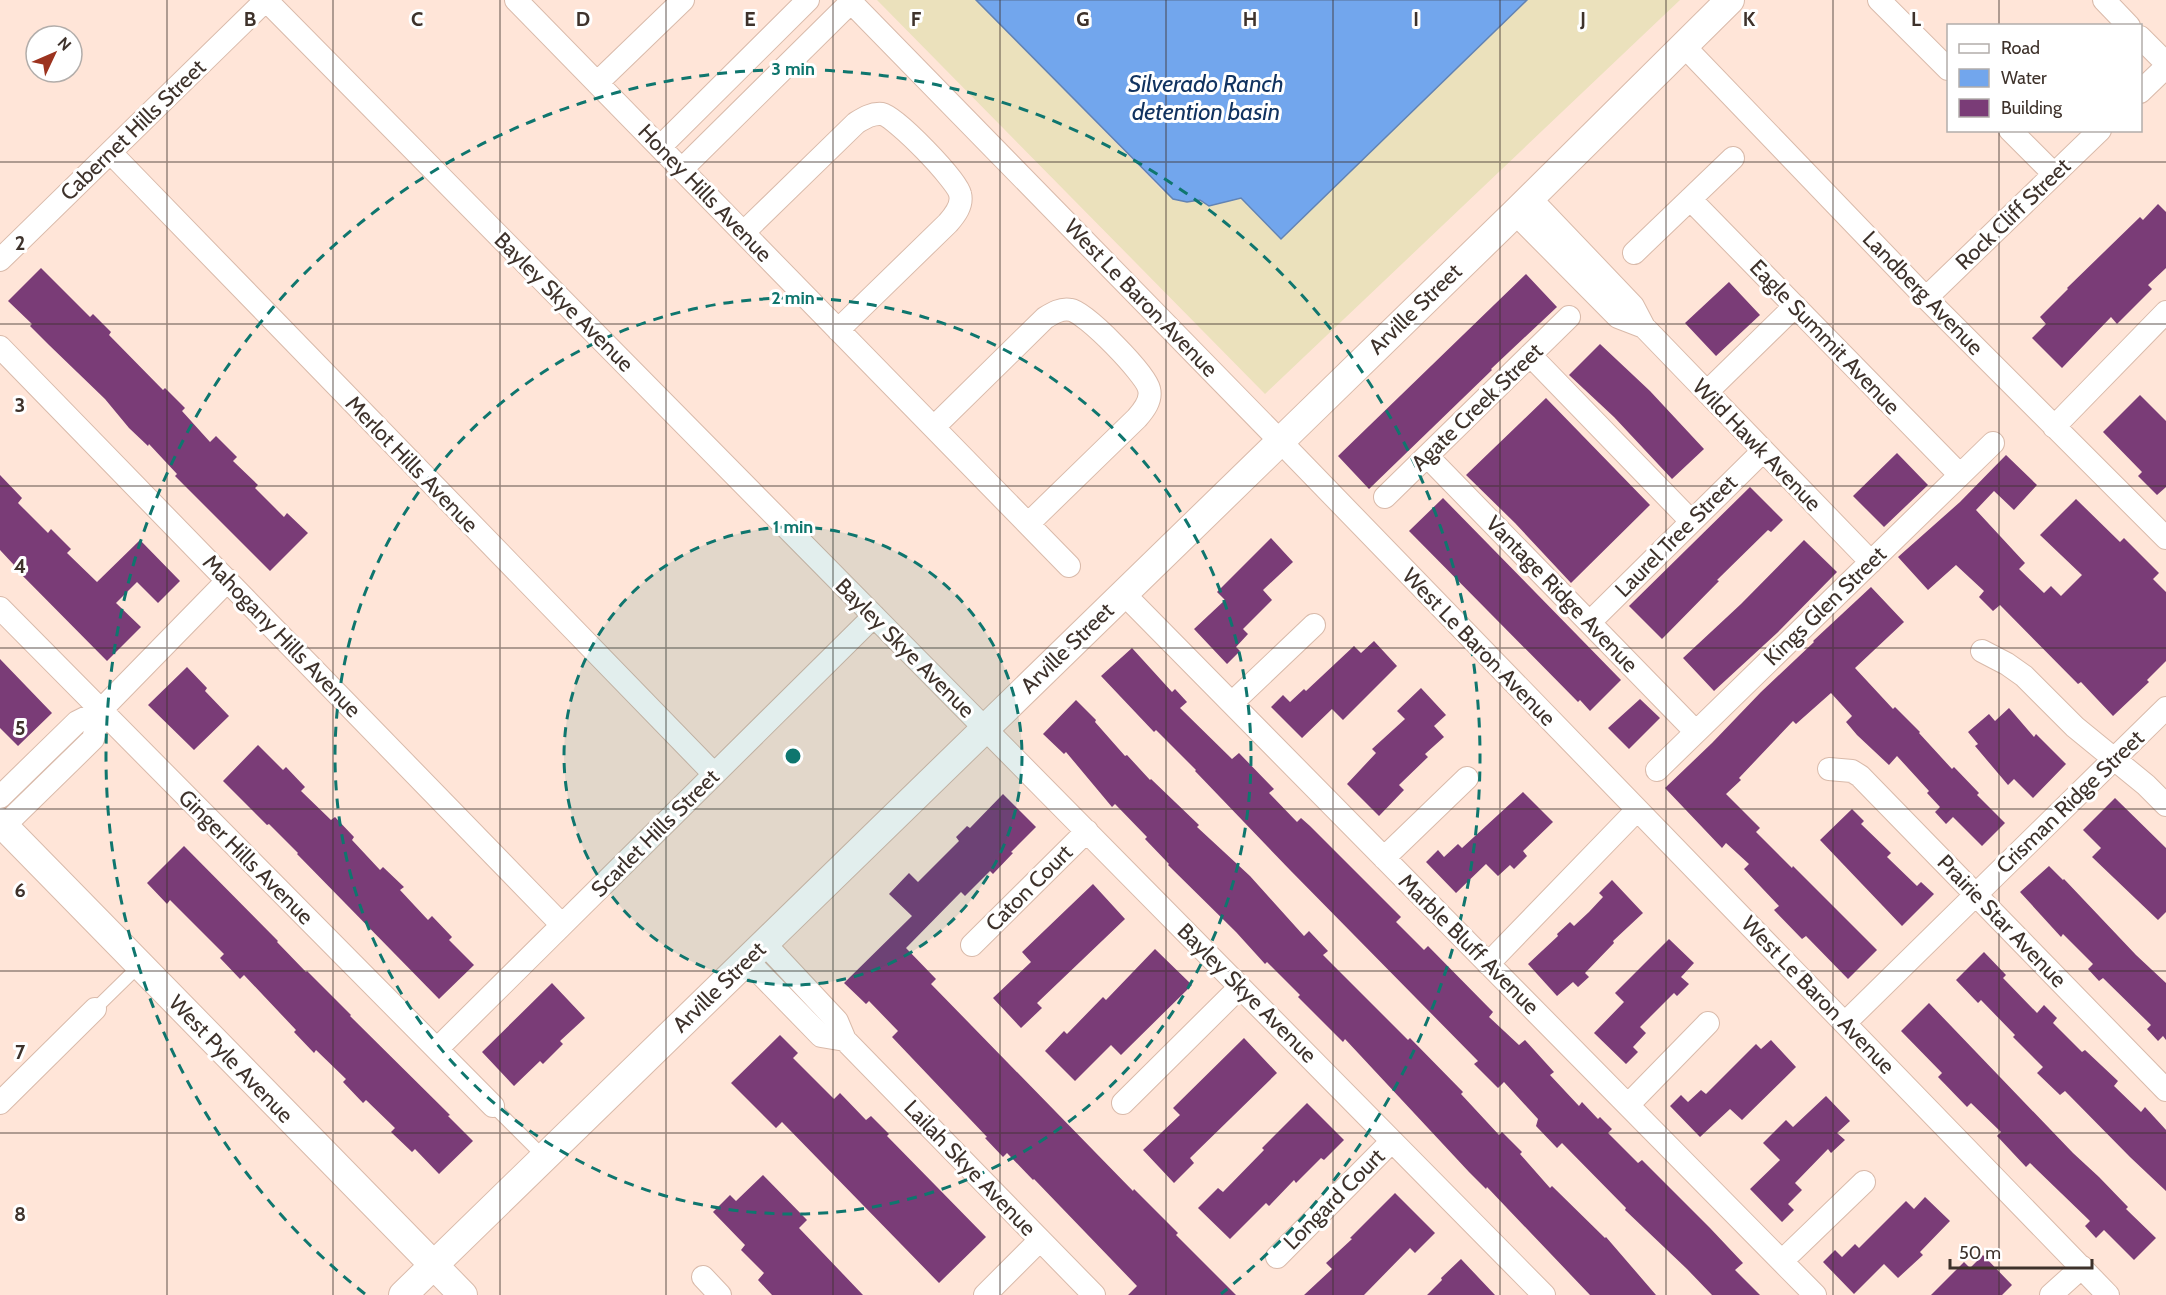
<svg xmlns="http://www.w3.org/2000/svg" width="2166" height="1295" font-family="Cabin,sans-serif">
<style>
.sand{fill:#ebe1bc}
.water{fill:#72a6ed;stroke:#6283b3;stroke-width:1.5}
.building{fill:#7a3c77}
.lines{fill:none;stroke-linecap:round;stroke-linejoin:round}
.service-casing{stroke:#d9baaa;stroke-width:14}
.minor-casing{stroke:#d9baaa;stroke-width:24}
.tertiary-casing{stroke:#d9baaa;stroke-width:30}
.service{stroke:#fff;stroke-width:12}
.minor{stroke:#fff;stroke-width:22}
.tertiary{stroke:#fff;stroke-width:28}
.grid{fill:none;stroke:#3e322b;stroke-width:1.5;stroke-opacity:0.55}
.ring{fill:none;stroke:#0f766e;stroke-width:3;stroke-dasharray:10 8}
.labels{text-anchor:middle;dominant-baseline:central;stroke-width:6;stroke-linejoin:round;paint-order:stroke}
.street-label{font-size:22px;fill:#3e322b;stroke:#fff}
.water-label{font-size:24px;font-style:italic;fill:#113360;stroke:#fff}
.grid-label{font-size:20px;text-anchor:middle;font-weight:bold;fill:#3e322b;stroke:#fff;stroke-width:6;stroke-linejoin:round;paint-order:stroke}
.centre{fill:#0f766e;stroke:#fff;stroke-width:3}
.ring-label{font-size:18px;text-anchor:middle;font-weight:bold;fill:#0f766e;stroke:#fff;stroke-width:6;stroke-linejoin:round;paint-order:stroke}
</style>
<rect width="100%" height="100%" fill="#ffe5d8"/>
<!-- sand -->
<path class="sand" d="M 877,0 L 976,0 L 1163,191 L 1187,202 L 1200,200 L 1446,0 L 1680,0 L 1265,394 Z"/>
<!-- water -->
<path class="water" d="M 976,0 L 1527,0 L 1281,239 L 1241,198 L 1209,206 L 1200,200 L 1187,202 L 1173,199 Z"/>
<!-- building -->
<path class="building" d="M 2158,204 L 2166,212 L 2166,268 L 2148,285 L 2152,289 L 2117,324 L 2111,317 L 2062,368 L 2032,338 L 2046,324 L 2040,317 L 2068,289 L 2067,288 L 2140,217 L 2143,220 Z
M 41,268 L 90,317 L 93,314 L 111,332 L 109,335 L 163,390 L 165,388 L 185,408 L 182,411 L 210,442 L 216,436 L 237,457 L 233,461 L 258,485 L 255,488 L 284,517 L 287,513 L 308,533 L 270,571 L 175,476 L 177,474 L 149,444 L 148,446 L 129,428 L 105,399 L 49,345 L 30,326 L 32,324 L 8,301 Z
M 1526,274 L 1557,307 L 1491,369 L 1492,370 L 1369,489 L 1338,456 Z
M 1729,282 L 1760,315 L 1716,356 L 1685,323 Z
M 1600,344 L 1650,391 L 1704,449 L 1672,479 L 1614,417 L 1569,375 Z
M 2140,395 L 2166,421 L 2166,487 L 2157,495 L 2138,476 L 2142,472 L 2103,432 Z
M 1546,398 L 1650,505 L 1571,583 L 1515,523 L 1466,475 Z
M 1897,453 L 1928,485 L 1884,527 L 1853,496 Z
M 2006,455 L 2037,485 L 2014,510 L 1994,491 L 1976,510 L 2025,563 L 2019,569 L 2044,593 L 2051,586 L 2061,596 L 2082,575 L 2040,535 L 2076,499 L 2120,542 L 2124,538 L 2159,573 L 2153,579 L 2166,592 L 2166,661 L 2147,680 L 2149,682 L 2113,716 L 2081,682 L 2078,684 L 2000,605 L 1993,611 L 1979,597 L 1984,591 L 1956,565 L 1928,590 L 1898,557 L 1960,502 Z
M 0,475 L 22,498 L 18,503 L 48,533 L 51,529 L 71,549 L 67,553 L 97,582 L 140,540 L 180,581 L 158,603 L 137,582 L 116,603 L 141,627 L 107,661 L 13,566 L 14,565 L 0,550 Z
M 1750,487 L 1783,520 L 1771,532 L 1768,530 L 1717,580 L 1719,581 L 1662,639 L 1629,606 Z
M 1443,498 L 1621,680 L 1590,711 L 1580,700 L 1578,702 L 1409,531 Z
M 1271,538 L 1293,562 L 1263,590 L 1272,600 L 1243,629 L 1248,634 L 1236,647 L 1240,651 L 1227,664 L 1194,629 L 1225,600 L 1217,592 Z
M 1804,540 L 1837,572 L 1777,633 L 1714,691 L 1683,658 L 1741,604 Z
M 1871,587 L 1904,622 L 1855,668 L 1893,709 L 1895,707 L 1920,732 L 1919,733 L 1952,769 L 1954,767 L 1979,793 L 1977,795 L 2005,823 L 1982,846 L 1953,817 L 1946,824 L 1935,812 L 1940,807 L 1927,793 L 1929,791 L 1897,756 L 1889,765 L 1857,735 L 1846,722 L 1852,716 L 1831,693 L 1796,724 L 1793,721 L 1739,778 L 1741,780 L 1726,794 L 1760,828 L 1756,832 L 1792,868 L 1793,866 L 1877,950 L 1848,979 L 1806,936 L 1802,939 L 1774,910 L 1779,906 L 1744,869 L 1749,864 L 1726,843 L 1722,848 L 1665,788 L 1712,743 L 1761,692 L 1814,642 L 1813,641 Z
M 1374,641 L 1397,666 L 1343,720 L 1332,709 L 1302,738 L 1271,707 L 1283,695 L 1290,702 L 1304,689 L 1306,691 L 1354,646 L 1361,653 Z
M 1132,648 L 1172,692 L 1175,689 L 1187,702 L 1180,708 L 1232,759 L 1239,753 L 1274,789 L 1269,793 L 1297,822 L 1301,818 L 1310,826 L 1401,917 L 1396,922 L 1424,950 L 1428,946 L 1493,1012 L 1489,1017 L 1519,1045 L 1525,1040 L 1554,1072 L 1550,1075 L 1579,1106 L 1582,1102 L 1598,1119 L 1600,1117 L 1612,1129 L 1608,1133 L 1638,1163 L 1642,1160 L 1710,1228 L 1743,1263 L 1735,1270 L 1760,1295 L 1712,1295 L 1687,1269 L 1625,1210 L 1626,1208 L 1562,1143 L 1557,1148 L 1536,1126 L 1538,1119 L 1504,1082 L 1498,1088 L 1474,1064 L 1478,1061 L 1290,870 L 1195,771 L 1196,770 L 1156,730 L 1154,732 L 1101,676 Z
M 0,659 L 52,713 L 18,746 L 0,728 Z
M 187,667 L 207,688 L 205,691 L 229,716 L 194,750 L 148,705 Z
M 1421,688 L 1446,715 L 1434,726 L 1444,737 L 1425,754 L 1428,757 L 1399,785 L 1404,790 L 1379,816 L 1347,784 L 1376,753 L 1372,749 L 1405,719 L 1397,711 Z
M 1640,699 L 1660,718 L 1629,749 L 1608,728 Z
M 1076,700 L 1096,720 L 1095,722 L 1125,756 L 1127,755 L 1150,780 L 1151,779 L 1199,825 L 1197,827 L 1250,876 L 1304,936 L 1309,931 L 1328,951 L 1323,955 L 1408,1040 L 1410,1038 L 1463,1092 L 1461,1094 L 1499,1135 L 1502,1132 L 1522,1152 L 1520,1154 L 1550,1188 L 1552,1186 L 1605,1238 L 1606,1237 L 1656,1295 L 1590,1295 L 1487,1187 L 1486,1189 L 1469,1172 L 1345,1039 L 1343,1042 L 1298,997 L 1300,995 L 1267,962 L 1265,964 L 1236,932 L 1168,865 L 1169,864 L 1145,839 L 1147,837 L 1115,804 L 1112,807 L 1066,752 L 1064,754 L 1043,734 Z
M 2009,708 L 2034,737 L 2036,734 L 2066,764 L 2033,798 L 2014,779 L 2008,785 L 1975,746 L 1978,744 L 1968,732 L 1989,714 L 1995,721 Z
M 258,745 L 283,770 L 286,767 L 305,787 L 301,791 L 331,820 L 335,817 L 354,837 L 352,840 L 380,870 L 383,867 L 404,887 L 400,890 L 428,920 L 432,916 L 452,937 L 449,940 L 474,965 L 439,999 L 297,854 L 298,853 L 269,824 L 267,825 L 223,781 Z
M 1523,792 L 1553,822 L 1523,851 L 1527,856 L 1514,869 L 1510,865 L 1498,876 L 1486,864 L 1456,893 L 1426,862 L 1438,850 L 1444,857 L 1458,844 L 1462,848 Z
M 1003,794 L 1036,827 L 1011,852 L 1013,853 L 993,874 L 990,871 L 965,896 L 961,892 L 906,948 L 936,979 L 931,984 L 1133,1191 L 1134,1189 L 1178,1233 L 1176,1235 L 1236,1295 L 1128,1295 L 1137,1286 L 1034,1179 L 1033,1180 L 1007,1153 L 1003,1157 L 985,1138 L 987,1137 L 892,1037 L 898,1031 L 869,1001 L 866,1004 L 844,983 L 912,916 L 889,894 L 909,873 L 918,882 L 959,841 L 956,837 L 967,826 L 970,828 Z
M 2115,798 L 2166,848 L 2166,912 L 2158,920 L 2092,857 L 2101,848 L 2083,830 Z
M 1852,809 L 1864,821 L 1861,824 L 1891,853 L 1887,857 L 1917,886 L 1921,882 L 1934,894 L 1902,926 L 1820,840 Z
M 184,846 L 278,941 L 277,942 L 306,972 L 307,971 L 351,1015 L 350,1016 L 450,1115 L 448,1116 L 473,1141 L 439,1174 L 415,1149 L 412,1152 L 391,1132 L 395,1128 L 366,1100 L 363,1103 L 343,1082 L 346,1079 L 316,1050 L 314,1053 L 294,1032 L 296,1030 L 244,975 L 240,979 L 220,958 L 224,954 L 170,900 L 167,904 L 147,883 Z
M 2049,866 L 2063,880 L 2064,879 L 2136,955 L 2166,983 L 2166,1040 L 2163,1036 L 2158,1041 L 2147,1029 L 2151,1025 L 2103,978 L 2099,981 L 2088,969 L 2093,964 L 2063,934 L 2061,937 L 2020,892 Z
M 1612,880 L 1643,913 L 1613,941 L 1614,943 L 1585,973 L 1589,977 L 1578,987 L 1573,982 L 1557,996 L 1528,964 L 1558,936 L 1557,934 L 1570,922 L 1574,926 L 1589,912 L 1603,897 L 1599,893 Z
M 1093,884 L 1125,919 L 1037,1003 L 1042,1008 L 1021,1028 L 993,998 L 1031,962 L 1022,952 Z
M 1669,939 L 1694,963 L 1681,977 L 1689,984 L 1677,996 L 1674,993 L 1640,1027 L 1646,1033 L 1633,1047 L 1638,1052 L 1626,1064 L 1594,1033 L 1624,1002 L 1615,993 Z
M 1155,949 L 1192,985 L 1121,1055 L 1111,1045 L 1075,1081 L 1045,1051 L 1064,1031 L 1067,1034 L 1103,997 L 1106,1000 Z
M 1984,952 L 2006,975 L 2003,978 L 2037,1013 L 2044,1005 L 2057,1018 L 2053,1023 L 2082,1052 L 2085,1050 L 2118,1081 L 2114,1086 L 2141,1112 L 2145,1107 L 2166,1130 L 2166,1191 L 2130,1157 L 2065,1091 L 2060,1095 L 2037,1073 L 2043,1067 L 2013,1037 L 2015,1035 L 1981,1000 L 1978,1003 L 1956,980 Z
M 552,983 L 585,1018 L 560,1041 L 563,1044 L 543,1064 L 540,1061 L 514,1086 L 482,1052 Z
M 1929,1003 L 2073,1153 L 2099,1177 L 2128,1207 L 2126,1209 L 2156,1238 L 2134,1260 L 2104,1230 L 2096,1238 L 2085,1226 L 2090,1221 L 2030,1163 L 2026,1167 L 1997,1136 L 2001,1132 L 1971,1103 L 1967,1107 L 1938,1077 L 1942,1073 L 1901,1031 Z
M 780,1035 L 798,1053 L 793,1058 L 834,1099 L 840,1093 L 866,1120 L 871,1116 L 889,1134 L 887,1136 L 986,1237 L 939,1283 L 782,1122 L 776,1128 L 731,1083 Z
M 1244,1038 L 1277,1073 L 1190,1158 L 1194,1163 L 1174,1183 L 1143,1150 L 1180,1115 L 1173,1108 Z
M 1771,1040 L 1796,1067 L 1742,1120 L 1730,1109 L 1700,1137 L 1670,1106 L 1681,1095 L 1688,1102 L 1701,1090 L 1706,1094 L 1756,1044 L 1761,1049 Z
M 1826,1096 L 1850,1121 L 1837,1133 L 1845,1140 L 1831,1153 L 1828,1149 L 1795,1183 L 1802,1190 L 1788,1204 L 1794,1210 L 1782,1222 L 1750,1189 L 1780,1160 L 1763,1143 L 1786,1120 L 1793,1127 Z
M 1307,1103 L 1344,1140 L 1324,1160 L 1321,1158 L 1296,1183 L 1294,1180 L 1269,1206 L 1266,1203 L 1230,1239 L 1198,1208 L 1218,1188 L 1223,1192 L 1264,1150 L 1262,1148 Z
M 763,1175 L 807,1220 L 799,1228 L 863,1295 L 772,1295 L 758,1280 L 764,1273 L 741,1250 L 745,1245 L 713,1212 L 730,1195 L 736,1201 Z
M 1395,1193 L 1435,1233 L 1415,1253 L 1410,1248 L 1364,1295 L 1304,1295 L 1332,1269 L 1326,1263 L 1352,1239 L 1350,1238 Z
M 1925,1197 L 1950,1221 L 1920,1252 L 1923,1255 L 1898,1278 L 1884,1264 L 1854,1294 L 1823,1262 L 1835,1250 L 1842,1257 L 1855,1244 L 1859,1248 L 1906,1201 L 1914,1209 Z
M 1983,1255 L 2012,1285 L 2002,1295 L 1931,1295 L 1964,1262 L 1970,1268 Z
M 1461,1259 L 1495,1295 L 1427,1295 L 1442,1280 L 1441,1278 Z"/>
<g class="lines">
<!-- service casing -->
<g class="service-casing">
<path id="service" d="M 95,1009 L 140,965
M 493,1106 L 544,1157"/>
</g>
<!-- minor casing -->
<g class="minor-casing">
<path id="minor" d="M 266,0 L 1544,1295
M 516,0 L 1069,566
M 849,0 L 1280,441 L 2108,1295
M 1879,0 L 1948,69
M 2104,0 L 2129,26
M 2140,37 L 2166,63
M 1683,45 L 1926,298 L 2166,538
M 597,83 L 683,0
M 2140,92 L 2166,67
M 2010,130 L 2054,174
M 660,147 L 808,0
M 111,153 L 714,774
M 682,169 L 851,2
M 1530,198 L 1633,306 L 1644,327 L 1871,562
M 1690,199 L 1960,475
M 1515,213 L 1618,317 L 1644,327
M 744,232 L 856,123 C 864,118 872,113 882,114 C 896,117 957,180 960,194 C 963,205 955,215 948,223 L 838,330
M 1634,253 L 1733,158
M 0,260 L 266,0
M 1926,298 L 2100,130
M 0,347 L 562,925
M 1530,355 L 1691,521
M 1707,392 L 1795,306
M 934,427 L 1045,318 C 1053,313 1061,308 1071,310 C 1085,312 1146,374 1149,389 C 1152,400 1144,410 1137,418 L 1028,524
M 2054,427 L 2166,312
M 1427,456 L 1696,732
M 1385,497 L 1569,317
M 1123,593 L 1815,1295
M 0,608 L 493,1106
M 1590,622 L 1763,451
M 1982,651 L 2007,664 L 2024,676 L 2075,727 L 2146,785 L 2166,805
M 1232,703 L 1314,625
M 1829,769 L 1852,771 L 1860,776 L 2166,1090
M 1657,770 L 1993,443
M 0,797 L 77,722 L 101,710 L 228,580
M 0,830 L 93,739 L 101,710
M 1384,858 L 1467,778
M 764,943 L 837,1021 L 845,1040 L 1094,1295
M 972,945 L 1087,831
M 747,960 L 821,1036 L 845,1040
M 1488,964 L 1637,810
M 1845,1023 L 2166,708
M 437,1049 L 874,616
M 0,1103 L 95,1009
M 1123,1103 L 1240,987
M 1628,1105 L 1708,1023
M 1277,1257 L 1392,1141
M 1782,1261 L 1864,1182
M 703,1277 L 720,1295
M 985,1295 L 1040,1240
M 2051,1295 L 2082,1267"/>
</g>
<!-- tertiary casing -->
<g class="tertiary-casing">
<path id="tertiary" d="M 0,822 L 463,1295
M 403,1295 L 1515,213 L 1730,0"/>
</g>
<!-- service -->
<use href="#service" class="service"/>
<!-- minor -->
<use href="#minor" class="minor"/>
<!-- tertiary -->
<use href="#tertiary" class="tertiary"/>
</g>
<!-- grid -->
<path class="grid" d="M 167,0 L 167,1295M 333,0 L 333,1295M 500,0 L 500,1295M 666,0 L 666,1295M 833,0 L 833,1295M 1000,0 L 1000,1295M 1166,0 L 1166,1295M 1333,0 L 1333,1295M 1500,0 L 1500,1295M 1666,0 L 1666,1295M 1833,0 L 1833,1295M 1999,0 L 1999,26M 1999,130 L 1999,1295M 0,162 L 2166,162M 0,324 L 2166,324M 0,486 L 2166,486M 0,648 L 2166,648M 0,809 L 2166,809M 0,971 L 2166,971M 0,1133 L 2166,1133"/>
<!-- distance rings -->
<circle cx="793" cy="756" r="229" fill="#0f766e" fill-opacity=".12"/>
<g class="ring">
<circle cx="793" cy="756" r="229"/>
<circle cx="793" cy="756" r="458"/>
<path d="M365 1294A687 687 0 1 1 1221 1294"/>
</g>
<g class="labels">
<!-- street labels -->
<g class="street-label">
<text transform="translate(133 130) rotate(-44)">Cabernet Hills Street</text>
<text transform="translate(705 193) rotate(46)">Honey Hills Avenue</text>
<text transform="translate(2013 214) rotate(-44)">Rock Cliff Street</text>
<text transform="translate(1923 293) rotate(46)">Landberg Avenue</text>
<text transform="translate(1141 298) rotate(46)">West Le Baron Avenue</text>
<text transform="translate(564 302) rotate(45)">Bayley Skye Avenue</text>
<text transform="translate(1415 309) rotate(-44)">Arville Street</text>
<text transform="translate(1825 337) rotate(46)">Eagle Summit Avenue</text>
<text transform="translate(1477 407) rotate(-44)">Agate Creek Street</text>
<text transform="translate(1757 445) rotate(46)">Wild Hawk Avenue</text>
<text transform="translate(412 464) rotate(46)">Merlot Hills Avenue</text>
<text transform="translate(1676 536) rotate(-45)">Laurel Tree Street</text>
<text transform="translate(1562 594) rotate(46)">Vantage Ridge Avenue</text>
<text transform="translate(1825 606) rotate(-44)">Kings Glen Street</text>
<text transform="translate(282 636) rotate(46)">Mahogany Hills Avenue</text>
<text transform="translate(1479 647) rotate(46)">West Le Baron Avenue</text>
<text transform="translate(905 648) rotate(45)">Bayley Skye Avenue</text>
<text transform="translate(1067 648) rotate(-44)">Arville Street</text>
<text transform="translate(2070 802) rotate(-44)">Crisman Ridge Street</text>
<text transform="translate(655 833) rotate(-45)">Scarlet Hills Street</text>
<text transform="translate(246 857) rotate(45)">Ginger Hills Avenue</text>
<text transform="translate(1029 888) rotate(-45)">Caton Court</text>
<text transform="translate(2002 921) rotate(46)">Prairie Star Avenue</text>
<text transform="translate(1469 944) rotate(45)">Marble Bluff Avenue</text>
<text transform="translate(719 987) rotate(-44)">Arville Street</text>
<text transform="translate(1247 993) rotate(45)">Bayley Skye Avenue</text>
<text transform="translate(1818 995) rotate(46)">West Le Baron Avenue</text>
<text transform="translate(231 1059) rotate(46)">West Pyle Avenue</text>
<text transform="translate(970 1168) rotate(46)">Lailah Skye Avenue</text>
<text transform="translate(1334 1199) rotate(-45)">Longard Court</text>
</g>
<!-- water labels -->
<g class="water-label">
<text x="1206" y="83">Silverado Ranch<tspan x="1206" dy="28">detention basin</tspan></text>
</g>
</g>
<g class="grid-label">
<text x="250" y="26">B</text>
<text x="417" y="26">C</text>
<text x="583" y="26">D</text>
<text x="750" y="26">E</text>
<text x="916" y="26">F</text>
<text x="1083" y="26">G</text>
<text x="1250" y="26">H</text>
<text x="1416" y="26">I</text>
<text x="1583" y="26">J</text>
<text x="1749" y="26">K</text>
<text x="1916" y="26">L</text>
<text x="20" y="250">2</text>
<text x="20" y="412">3</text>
<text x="20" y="573">4</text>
<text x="20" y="735">5</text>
<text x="20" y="897">6</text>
<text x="20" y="1059">7</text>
<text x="20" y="1221">8</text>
</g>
<circle cx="793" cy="756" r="9" class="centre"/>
<g class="ring-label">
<text x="793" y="75">3 min</text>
<text x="793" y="304">2 min</text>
<text x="793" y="533">1 min</text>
</g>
<!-- legend -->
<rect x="1947" y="24" width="195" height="108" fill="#ffffff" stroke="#b2adaa" stroke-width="1.5"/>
<rect x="1959" y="44" width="30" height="9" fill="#ffffff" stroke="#b2adaa" stroke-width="1.5"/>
<text x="2001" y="54" font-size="18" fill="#3e322b">Road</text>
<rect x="1959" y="69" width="30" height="18" fill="#72a6ed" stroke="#b2adaa" stroke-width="1.5"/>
<text x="2001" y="84" font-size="18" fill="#3e322b">Water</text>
<rect x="1959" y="99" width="30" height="18" fill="#7a3c77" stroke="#b2adaa" stroke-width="1.5"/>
<text x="2001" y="114" font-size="18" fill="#3e322b">Building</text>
<!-- north arrow -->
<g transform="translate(54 54) rotate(46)"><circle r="28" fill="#ffffff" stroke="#b2adaa" stroke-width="1.5"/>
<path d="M0-4.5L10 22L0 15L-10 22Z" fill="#9c331f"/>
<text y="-9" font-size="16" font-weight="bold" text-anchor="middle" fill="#3e322b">N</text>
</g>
<!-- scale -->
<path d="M1950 1259v9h142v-9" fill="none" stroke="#3e322b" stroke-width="3"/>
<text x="1959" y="1259" font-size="18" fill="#3e322b" stroke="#ffffff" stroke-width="4.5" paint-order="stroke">50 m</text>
</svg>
